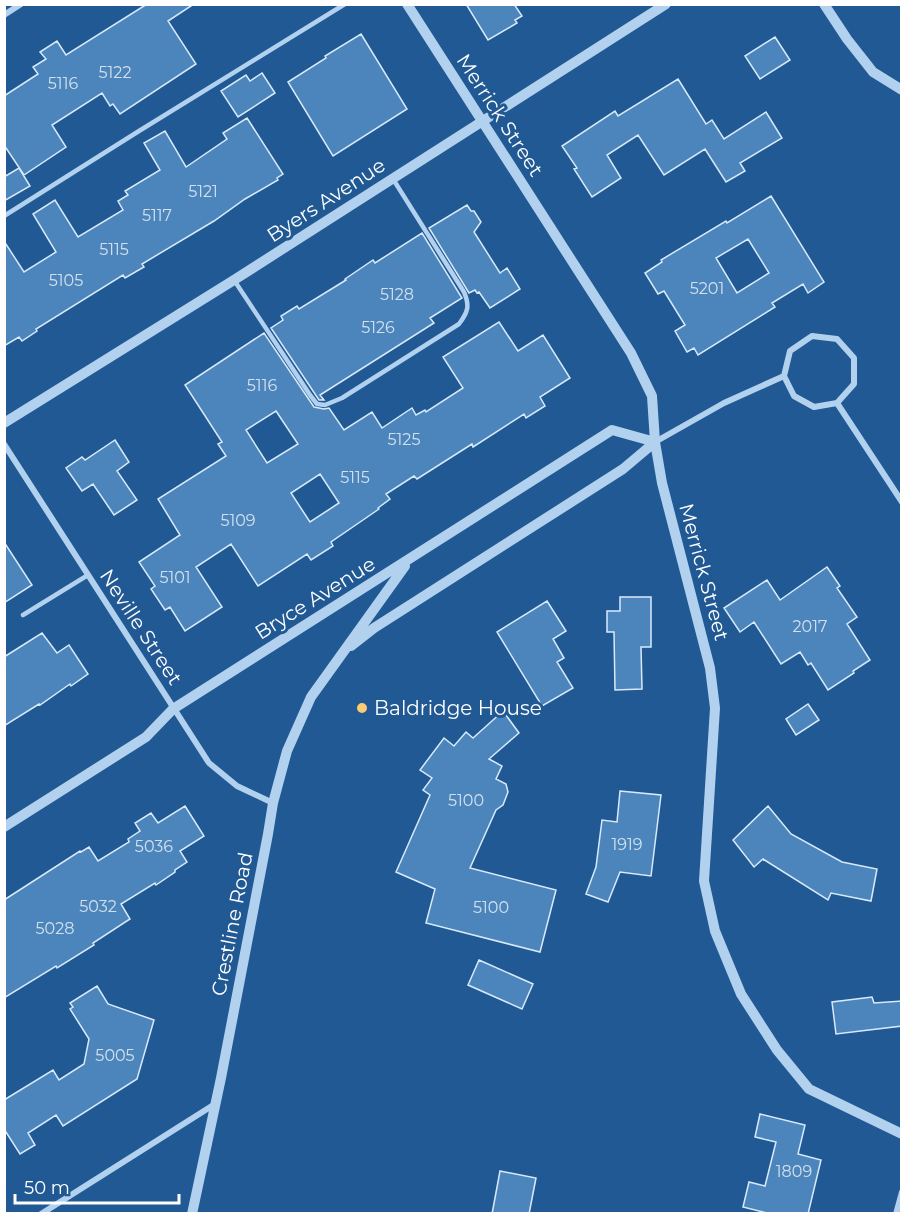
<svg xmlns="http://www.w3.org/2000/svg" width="906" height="1218" font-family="Montserrat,sans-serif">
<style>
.building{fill:#4c85bc;stroke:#d8eafa;stroke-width:1.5;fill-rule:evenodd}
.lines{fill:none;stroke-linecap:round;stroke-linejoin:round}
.service{stroke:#b2d1ee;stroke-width:4.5}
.minor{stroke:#b2d1ee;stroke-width:6}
.tertiary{stroke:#b2d1ee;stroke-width:10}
.poi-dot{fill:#fbcb73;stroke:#205993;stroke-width:2}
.labels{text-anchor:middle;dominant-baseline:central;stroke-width:6;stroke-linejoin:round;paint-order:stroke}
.number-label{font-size:16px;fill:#d2e0ee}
.street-label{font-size:20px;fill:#fff;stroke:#205993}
.poi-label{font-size:20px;fill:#fff;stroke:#205993;text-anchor:start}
</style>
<rect width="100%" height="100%" fill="#205993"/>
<!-- building -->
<path class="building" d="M 147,4 L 194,4 L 168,21 L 196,64 L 120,114 L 113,104 L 110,106 L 102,93 L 52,125 L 66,147 L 24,175 L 4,145 L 4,96 L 38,74 L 33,67 L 46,59 L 40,52 L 57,41 L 66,55 Z
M 466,4 L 514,4 L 522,16 L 515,20 L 517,23 L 488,40 Z
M 361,34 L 407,109 L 333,156 L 288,82 L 326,58 L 325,56 Z
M 775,37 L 790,60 L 760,79 L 745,56 Z
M 262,73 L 275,93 L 238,117 L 221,91 L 246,75 L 250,81 Z
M 678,79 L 706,124 L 712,120 L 724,139 L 766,112 L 782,138 L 740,163 L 745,171 L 726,182 L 705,149 L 664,175 L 638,135 L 607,155 L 621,178 L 592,197 L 574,169 L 577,168 L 562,146 L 615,111 L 618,116 Z
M 247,118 L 283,174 L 277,178 L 278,180 L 245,199 L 214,221 L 142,264 L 144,267 L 125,278 L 123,275 L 36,329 L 37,331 L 22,341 L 19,337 L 4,346 L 4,241 L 24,272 L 56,252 L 33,214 L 55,200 L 78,237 L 123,210 L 118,201 L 128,195 L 125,191 L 160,170 L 144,143 L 165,131 L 186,167 L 227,139 L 223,133 Z
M 19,168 L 30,186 L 4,201 L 4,177 Z
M 771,196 L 824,282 L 808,293 L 803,284 L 772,303 L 775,307 L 698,355 L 694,348 L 687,352 L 675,331 L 685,325 L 664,291 L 658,294 L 645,273 L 662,262 L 661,260 L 726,221 L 727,223 ZM 748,239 L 769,273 L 737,293 L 716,258 Z
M 467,205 L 471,211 L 474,211 L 481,222 L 474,232 L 500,273 L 507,268 L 520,289 L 490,308 L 479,292 L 477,293 L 475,290 L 469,293 L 429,228 Z
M 422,233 L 462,298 L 430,318 L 434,323 L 320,395 L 324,400 L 319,400 L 271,328 L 283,320 L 281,316 L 297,306 L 299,309 L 346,280 L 345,279 L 373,260 L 375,263 Z
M 499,322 L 518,351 L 543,335 L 570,378 L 540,397 L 545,406 L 526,418 L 524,414 L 473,447 L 472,444 L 417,479 L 414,476 L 386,494 L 390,499 L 378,508 L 379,509 L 331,542 L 333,546 L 311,560 L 307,554 L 258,586 L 231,544 L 196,567 L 222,607 L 185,631 L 170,607 L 165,610 L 151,589 L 155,586 L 139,562 L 180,535 L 158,499 L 226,456 L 218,444 L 222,442 L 185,385 L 264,333 L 314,407 L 324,409 L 329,408 L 344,430 L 372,412 L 382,428 L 412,408 L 416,415 L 425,410 L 426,412 L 463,388 L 443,357 ZM 276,411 L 298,444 L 267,463 L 246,430 ZM 320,474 L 339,503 L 310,522 L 291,493 Z
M 115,440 L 129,462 L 117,471 L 137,500 L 114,515 L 93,484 L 82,491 L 66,468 L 82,457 L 85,460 Z
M 4,542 L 32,585 L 4,603 Z
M 827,567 L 840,586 L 837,588 L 857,617 L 847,624 L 870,660 L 853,671 L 854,673 L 828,690 L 811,663 L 808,665 L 800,652 L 781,664 L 754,622 L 740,632 L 724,608 L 767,580 L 780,600 Z
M 620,597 L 651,597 L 651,647 L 641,647 L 642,689 L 615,690 L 614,632 L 607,632 L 607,611 L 620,611 Z
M 547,601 L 566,631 L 553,639 L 564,658 L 557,662 L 573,688 L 542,706 L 497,632 Z
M 42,633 L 57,653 L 69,645 L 88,674 L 71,686 L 70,684 L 40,705 L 39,704 L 4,726 L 4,657 Z
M 808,704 L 819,720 L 796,735 L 786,719 Z
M 503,711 L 519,733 L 489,759 L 502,766 L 496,779 L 506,784 L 508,792 L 503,805 L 496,810 L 470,868 L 556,890 L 540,952 L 426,923 L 435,889 L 396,872 L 430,795 L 423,790 L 432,778 L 420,770 L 444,738 L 454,746 L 466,732 L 473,738 Z
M 620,791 L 661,795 L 651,876 L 620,872 L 608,902 L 586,894 L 596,867 L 602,820 L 617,822 Z
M 185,806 L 204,836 L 180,851 L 187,862 L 175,870 L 175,872 L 156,885 L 155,883 L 121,904 L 130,919 L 93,943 L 94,945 L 57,968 L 56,966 L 4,998 L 4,900 L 80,851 L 81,852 L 89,847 L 98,861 L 129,842 L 128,839 L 140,831 L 135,823 L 151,813 L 158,823 Z
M 768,806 L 791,834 L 842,862 L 877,869 L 871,901 L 831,893 L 828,900 L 763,859 L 754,867 L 733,840 Z
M 479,960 L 533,984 L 522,1009 L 468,985 Z
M 97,986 L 108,1004 L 154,1020 L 137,1079 L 63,1126 L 56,1115 L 28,1133 L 35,1145 L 20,1154 L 4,1129 L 4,1100 L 53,1070 L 59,1080 L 84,1064 L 89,1039 L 70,1009 L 73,1007 L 70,1003 Z
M 872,997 L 874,1003 L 902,1001 L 902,1026 L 836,1034 L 832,1002 Z
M 760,1114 L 805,1125 L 798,1154 L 821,1160 L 808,1214 L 771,1214 L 743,1207 L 749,1182 L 765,1186 L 776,1142 L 755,1137 Z
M 500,1171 L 536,1178 L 529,1214 L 492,1214 Z"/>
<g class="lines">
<!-- service -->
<path class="service" d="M 4,216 L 139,131 L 345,4
M 234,280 L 310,395 L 317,404 L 325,405 L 342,398 L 459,324 C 468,312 470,306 464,292 L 393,179
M 23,615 L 88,575"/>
<!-- minor -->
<path class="minor" d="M 4,15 L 21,4
M 812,336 L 837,339 L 854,358 L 854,384 L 837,403 L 814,407 L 794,396 L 784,376 L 790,351 Z
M 837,403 L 902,502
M 655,442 L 724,403 L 784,376
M 4,444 L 209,763 L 237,786 L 273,803
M 41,1214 L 215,1104
M 896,1214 L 902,1192"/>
<!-- tertiary -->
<path class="tertiary" d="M 407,4 L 631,353 L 652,396 L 655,442 L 662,483 L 710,668 L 715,708 L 704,881 L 715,931 L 741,994 L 777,1050 L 809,1089 L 902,1134
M 824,4 L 847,39 L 873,72 L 902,90
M 4,423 L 234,280 L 666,4
M 351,646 L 374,628 L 623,469 L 655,442
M 4,827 L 146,737 L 173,709 L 612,430 L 655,442
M 192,1214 L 221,1078 L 268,834 L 273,803 L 287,751 L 311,697 L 405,566"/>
</g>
<!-- markers -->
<circle class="poi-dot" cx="362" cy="708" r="6"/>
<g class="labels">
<!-- number labels -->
<g class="number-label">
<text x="115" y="72">5122</text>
<text x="63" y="83">5116</text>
<text x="203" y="191">5121</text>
<text x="157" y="215">5117</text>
<text x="114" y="249">5115</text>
<text x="66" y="280">5105</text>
<text x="707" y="288">5201</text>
<text x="397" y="294">5128</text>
<text x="378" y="327">5126</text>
<text x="262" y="385">5116</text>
<text x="404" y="439">5125</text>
<text x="355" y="477">5115</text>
<text x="238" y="520">5109</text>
<text x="175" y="577">5101</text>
<text x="810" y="626">2017</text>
<text x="466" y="800">5100</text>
<text x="627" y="844">1919</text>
<text x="154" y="846">5036</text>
<text x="98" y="906">5032</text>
<text x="491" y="907">5100</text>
<text x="55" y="928">5028</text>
<text x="115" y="1055">5005</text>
<text x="794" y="1171">1809</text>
</g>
<!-- street labels -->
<g class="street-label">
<text transform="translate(500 115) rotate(57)">Merrick Street</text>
<text transform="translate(326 200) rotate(-33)">Byers Avenue</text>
<text transform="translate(704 572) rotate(75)">Merrick Street</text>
<text transform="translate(315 598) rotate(-32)">Bryce Avenue</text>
<text transform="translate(141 627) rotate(57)">Neville Street</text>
<text transform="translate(232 924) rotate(-79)">Crestline Road</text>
</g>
<!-- poi labels -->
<g class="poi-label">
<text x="374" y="708">Baldridge House</text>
</g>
</g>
<!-- border -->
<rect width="906" height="1218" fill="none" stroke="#ffffff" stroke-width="12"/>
<!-- scale -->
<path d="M15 1194v9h164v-9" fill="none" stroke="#ffffff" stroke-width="3"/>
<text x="24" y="1194" font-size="18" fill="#ffffff" stroke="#205993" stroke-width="4.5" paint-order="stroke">50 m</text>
</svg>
